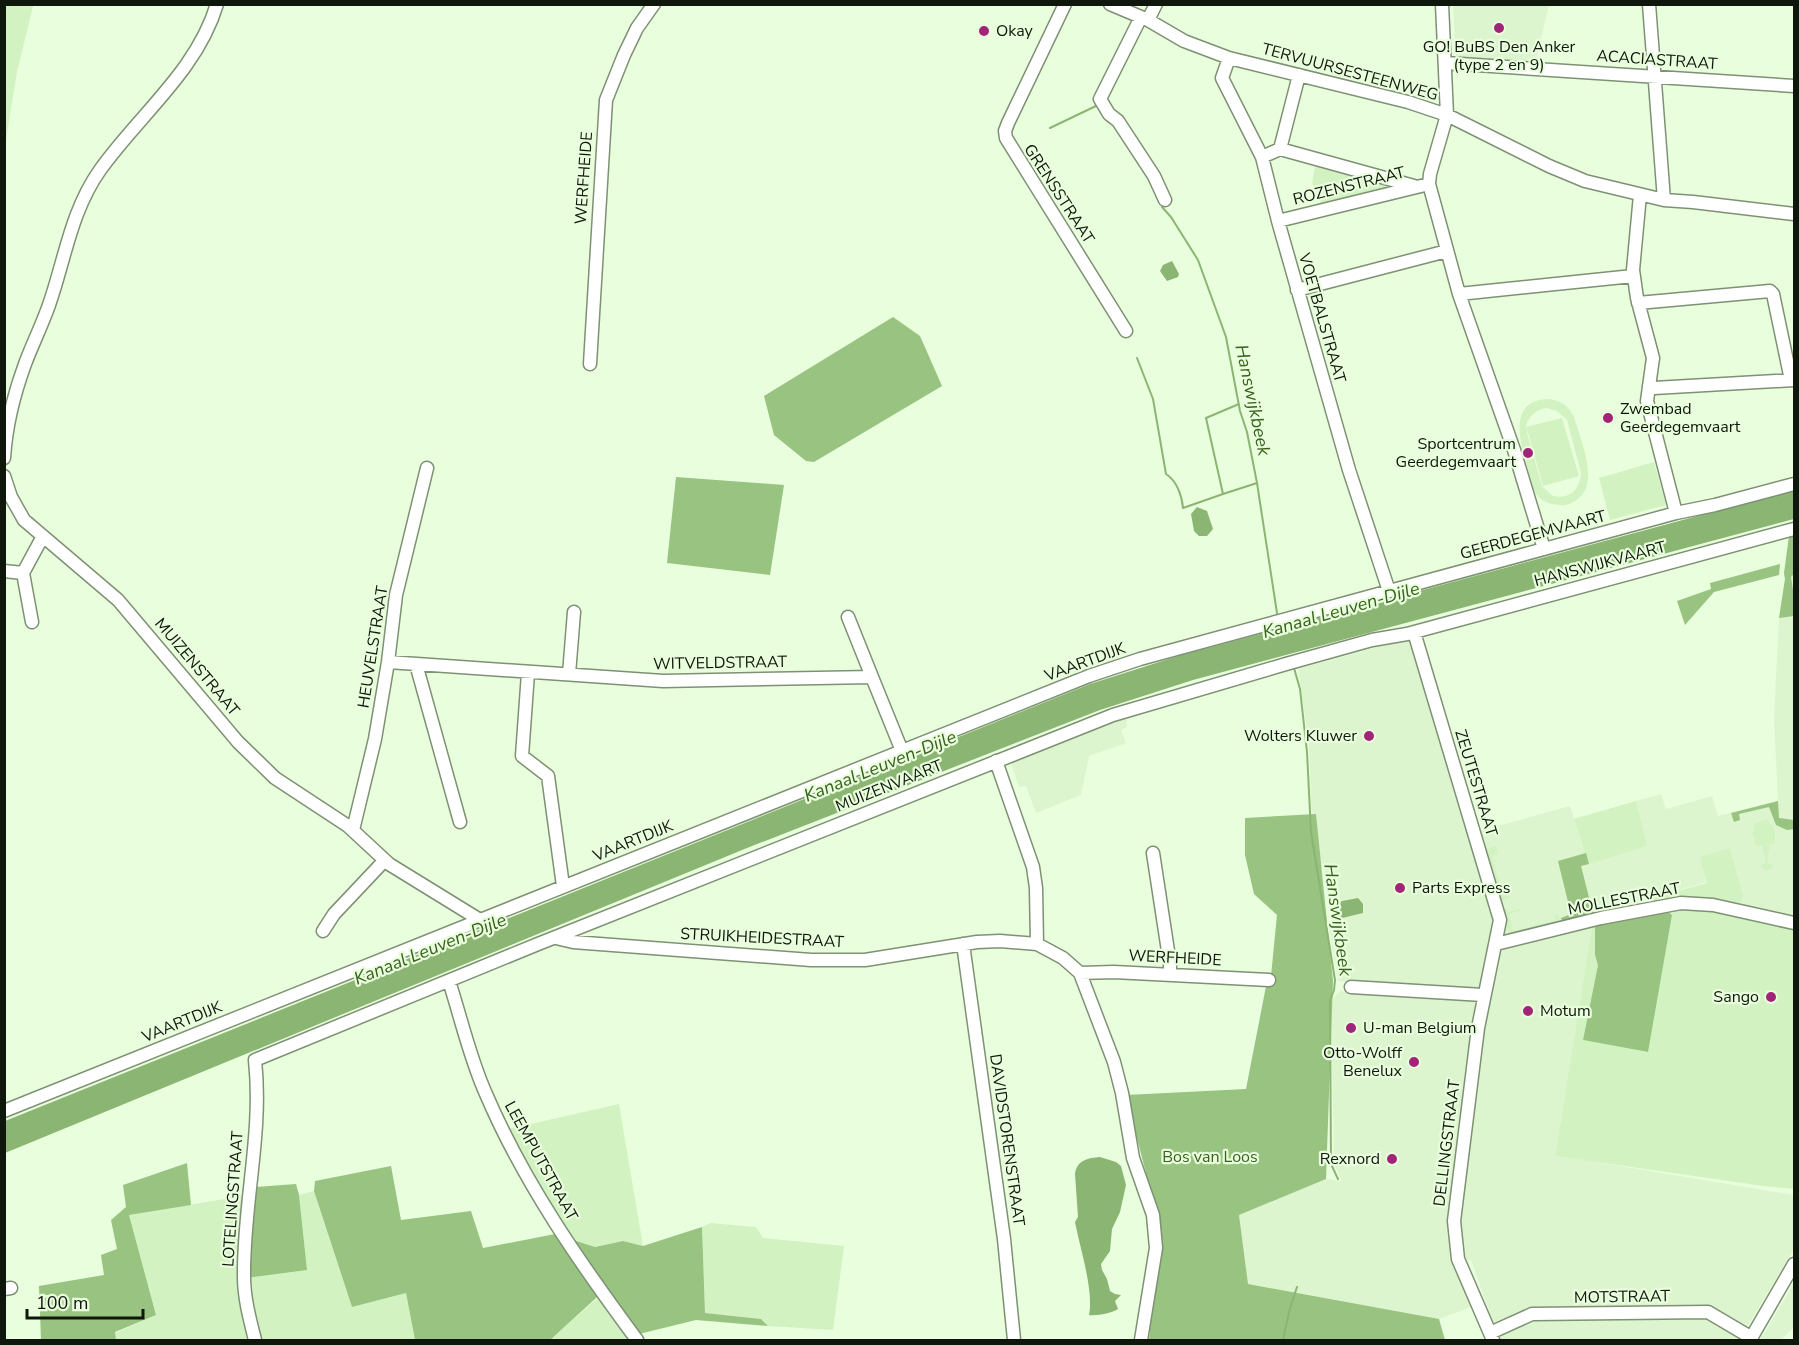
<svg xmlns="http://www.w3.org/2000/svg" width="1799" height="1345" font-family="'Nunito Sans',sans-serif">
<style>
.built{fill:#dcf5ce}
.green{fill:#d3f2c2;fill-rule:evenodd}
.forest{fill:#98c380}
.water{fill:#8bb572}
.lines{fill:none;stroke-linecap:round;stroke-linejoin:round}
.stream{stroke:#8bb572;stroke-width:2}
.minor-casing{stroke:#7e9174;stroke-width:15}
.minor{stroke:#fff;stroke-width:12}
.poi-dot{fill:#a12478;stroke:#e9fedd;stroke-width:2}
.labels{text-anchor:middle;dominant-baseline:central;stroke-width:4.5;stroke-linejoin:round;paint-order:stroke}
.poi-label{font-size:16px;fill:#0f160b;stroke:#e9fedd;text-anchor:start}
.street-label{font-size:16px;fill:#0f160b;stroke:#e9fedd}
.park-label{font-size:16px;fill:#39611d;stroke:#e9fedd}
.water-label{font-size:18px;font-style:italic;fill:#39601c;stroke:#e9fedd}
</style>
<rect width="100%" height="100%" fill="#e9fedd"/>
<!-- built -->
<path class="built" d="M 1453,5 L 1549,5 L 1535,63 L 1456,57 Z
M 1794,534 L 1794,920 L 1735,906 L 1743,894 L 1730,848 L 1707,882 L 1586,916 L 1592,926 L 1555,1155 L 1794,1195 L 1794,1249 L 1739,1340 L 1501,1340 L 1499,1336 L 1502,1331 L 1498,1322 L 1493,1322 L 1471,1260 L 1459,1261 L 1474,1306 L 1439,1319 L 1248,1284 L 1239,1215 L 1326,1179 L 1342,1181 L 1334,1164 L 1331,1001 L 1340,991 L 1366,994 L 1366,984 L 1338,981 L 1329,927 L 1344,922 L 1317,850 L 1312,827 L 1309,743 L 1298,669 L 1530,605 L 1420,637 L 1480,831 L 1570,806 L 1574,819 L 1661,794 L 1666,809 L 1712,796 L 1718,816 L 1778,801 L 1774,718 L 1779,618 L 1785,579 L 1784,573 Z
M 1126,714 L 1127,727 L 1121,730 L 1126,743 L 1089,756 L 1081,795 L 1036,813 L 1026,786 L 1019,787 L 1010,760 Z
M 1794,1284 L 1794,1327 L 1781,1340 L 1760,1340 Z"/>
<!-- green -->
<path class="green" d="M 5,4 L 33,6 L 17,72 L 5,146 Z
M 1316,162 L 1394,184 L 1394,188 L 1322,206 L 1312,183 Z
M 1551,399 C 1562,402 1569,406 1574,417 C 1580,438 1598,479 1581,496 C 1575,502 1568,506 1560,505 C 1551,505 1541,501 1536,494 C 1531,486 1530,475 1527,467 C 1520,441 1507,398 1551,399 ZM 1546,408 L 1557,411 L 1567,420 L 1581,473 C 1580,489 1570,500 1553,496 L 1542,486 L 1527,433 L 1527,429 L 1543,486 L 1579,476 L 1562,418 L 1526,427 C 1528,416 1536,410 1546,408 Z
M 1654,462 L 1666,505 L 1610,520 L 1599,478 Z
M 1636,801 L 1647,846 L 1589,864 L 1574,819 Z
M 1768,819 L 1775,831 L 1775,844 L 1770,843 L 1767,863 L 1773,865 L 1772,868 L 1766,871 L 1761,867 L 1761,865 L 1766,863 L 1762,845 L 1756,846 L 1752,833 L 1755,831 L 1753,824 Z
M 1496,846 L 1498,854 L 1492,856 L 1503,896 L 1509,895 L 1510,898 L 1499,901 L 1485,849 Z
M 1730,848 L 1743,894 C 1743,901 1741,903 1735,906 L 1692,897 L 1654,903 L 1652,898 L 1707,883 L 1700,857 Z
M 1689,906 L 1794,927 L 1794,1189 L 1763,1186 L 1555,1156 L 1592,926 L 1595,925 L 1595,955 L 1598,965 L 1583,1040 L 1647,1052 L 1672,915 L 1664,909 Z
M 1506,908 L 1508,912 L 1519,909 L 1523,910 L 1509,914 L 1513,931 L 1556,920 L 1554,915 L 1558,914 L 1560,924 L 1510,936 L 1501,910 Z
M 619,1104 L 643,1246 L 623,1241 L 595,1247 L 572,1239 L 509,1129 Z
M 314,1191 L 352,1307 L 406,1293 L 415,1340 L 259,1340 L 246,1278 L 307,1270 L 299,1195 Z
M 248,1195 L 251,1340 L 116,1340 L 115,1333 L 156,1315 L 129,1215 Z
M 711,1223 L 756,1227 L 763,1238 L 844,1246 L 833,1330 L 768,1326 L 761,1319 L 705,1313 L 702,1227 Z
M 599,1297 L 629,1340 L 549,1340 Z"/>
<!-- forest -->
<path class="forest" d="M 893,317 L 920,336 L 942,386 L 814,462 L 806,461 L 774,435 L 764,396 Z
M 676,477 L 784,485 L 770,575 L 667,563 Z
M 1794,534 L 1794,574 L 1791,577 L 1794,597 L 1794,616 L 1779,618 L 1785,579 L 1784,573 L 1789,536 Z
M 1780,564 L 1779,575 L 1714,592 L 1685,625 L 1677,601 L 1711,589 L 1710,583 Z
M 1778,801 L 1779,818 L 1794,820 L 1794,829 L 1787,830 L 1776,825 L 1769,807 L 1739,814 L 1740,820 L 1734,822 L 1731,813 Z
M 1316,814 L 1333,981 L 1326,1179 L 1239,1215 L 1248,1284 L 1439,1319 L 1445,1340 L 1149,1340 L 1159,1224 L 1126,1095 L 1246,1089 L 1268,976 L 1271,976 L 1277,915 L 1254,894 L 1245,855 L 1245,818 Z
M 1586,853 L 1589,864 L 1581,866 L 1593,913 L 1563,925 L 1561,918 L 1571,914 L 1558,861 Z
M 1664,909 L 1672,915 L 1648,1052 L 1583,1040 L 1598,965 L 1595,955 L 1595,925 Z
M 187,1163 L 191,1205 L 129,1215 L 156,1315 L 115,1332 L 116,1340 L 41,1340 L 39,1286 L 104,1275 L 101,1255 L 117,1249 L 111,1220 L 126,1207 L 123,1185 Z
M 391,1166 L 401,1220 L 471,1211 L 483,1248 L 555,1234 L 595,1247 L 623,1241 L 643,1246 L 702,1227 L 705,1313 L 761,1319 L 768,1326 L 696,1320 L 639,1334 L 607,1288 L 550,1340 L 415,1340 L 406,1293 L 352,1307 L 314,1191 L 315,1181 Z
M 296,1184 L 299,1195 L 307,1270 L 246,1278 L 256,1187 Z"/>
<!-- water -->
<path class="water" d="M 1172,261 L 1179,274 L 1178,277 L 1167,281 L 1160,271 L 1163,265 Z
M 1794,490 L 1794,519 L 1193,680 L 1100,710 L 747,848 L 5,1153 L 5,1121 L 1090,684 L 1178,656 Z
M 1197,507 L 1207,511 L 1213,529 L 1207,536 L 1199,536 L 1194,531 L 1191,514 Z
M 1358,898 L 1363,904 L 1363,913 L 1338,919 L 1335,905 L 1342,901 Z
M 1100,1157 L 1116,1162 L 1121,1166 L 1126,1185 L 1120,1212 L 1112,1229 L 1110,1251 L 1101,1264 L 1102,1270 L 1107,1279 L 1110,1291 L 1115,1294 L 1121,1295 L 1115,1301 L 1118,1309 C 1112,1313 1097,1316 1089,1315 C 1094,1291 1080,1248 1075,1222 L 1078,1217 L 1075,1174 C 1077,1160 1088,1158 1100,1157 Z"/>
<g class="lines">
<!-- stream -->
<path class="stream" d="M 1050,128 L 1098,105
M 1162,207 L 1171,217 L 1198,260 L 1226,337 L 1240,411 L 1247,432 L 1257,483 L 1277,613
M 1137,358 L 1153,399 L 1166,474 C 1177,481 1182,496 1183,508 L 1223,494
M 1239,404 L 1206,418 L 1223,494 L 1257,483
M 1294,668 L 1300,689 L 1307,752 L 1311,832 L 1335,980 L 1334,990 L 1330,1001 L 1331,1164 L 1338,1179
M 1283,1340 L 1290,1308 L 1297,1287"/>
<!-- minor casing -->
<g class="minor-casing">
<path id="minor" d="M 1065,4 L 1008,123 L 1005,131 L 1006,138 L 1126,331
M 1110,4 L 1148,20 L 1184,41 L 1229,58 L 1408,102 L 1447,115 L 1549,166 L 1585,181 L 1664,200 L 1693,202 L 1794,214
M 1442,4 L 1447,115 L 1430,174 L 1429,184 L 1459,294 L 1514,450 L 1544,549
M 1649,4 L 1664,200
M 1141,17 L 1100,99 L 1109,114 L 1118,121 L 1154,176 L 1165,200
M 1148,20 L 1156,4
M 1229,58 L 1222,78 L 1262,157 L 1278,221 L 1349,470 L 1389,591
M 1445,63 L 1794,86
M 1280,149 L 1414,186
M 1262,157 L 1280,149 L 1299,75
M 1640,195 L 1633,270 L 1637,298 L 1653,358 L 1647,401 L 1676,513
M 1278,221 L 1429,184
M 1297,290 L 1447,251
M 1459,294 L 1633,276
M 1638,303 L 1770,291 L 1773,294 L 1791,380
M 590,364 L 606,100 L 624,55 L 637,28 L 654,4
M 1649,386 L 1654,388 L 1794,380
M 4,458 C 6,427 14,394 25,364 C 32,345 42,325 49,305 C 65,259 71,211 100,170 C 139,115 197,71 217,4
M 4,476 L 11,497 L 24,520 L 118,600 L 238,742 L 275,778 L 348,826 L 389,864 L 480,920
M 4,571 L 23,573 L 43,536
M 23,573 L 32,622
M 848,617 L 872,677
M 1414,632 L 1500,920 L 1478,1028 L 1454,1221 L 1458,1259 L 1493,1340
M 388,662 L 663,681 L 872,677 L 902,751
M 416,664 L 460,822
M 528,673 L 522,756 L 548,776 L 563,886
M 569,674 L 574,612
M 996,761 L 1033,867 L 1036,888 L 1037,944
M 353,830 L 375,739 L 388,662 L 396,595 L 427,468
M 1153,853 L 1170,964 L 1170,974
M 323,931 L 334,914 L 384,861
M 556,938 L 573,942 L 811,960 L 865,960 L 977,942 L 1000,941 L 1037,944 L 1063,958 L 1080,973 L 1114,1062 L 1122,1093 L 1133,1158 L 1153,1215 L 1156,1248 L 1141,1340
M 963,944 L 1004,1239 L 1014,1340
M 1496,944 L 1601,918 L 1681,903 L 1713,905 L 1794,923
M 1080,973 L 1114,972 L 1269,980
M 449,981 C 461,1018 470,1059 486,1094 C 524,1183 580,1263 637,1340
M 1351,987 L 1483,995
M 4,1111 L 1089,676 L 1140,659 L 1676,513 L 1715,505 L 1794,484
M 4,1289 L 11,1288
M 1490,1333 L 1532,1314 L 1708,1312 L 1752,1338
M 255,1340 C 250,1320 244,1298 244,1277 C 243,1204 263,1133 255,1060 L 538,944 L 1113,715 L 1286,664 L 1372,640 L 1407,634 L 1794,529
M 1750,1340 L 1794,1264"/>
</g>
<!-- minor -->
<use href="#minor" class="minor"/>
</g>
<!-- markers -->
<g class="poi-dot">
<circle cx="1499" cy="28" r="6"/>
<circle cx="984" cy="31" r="6"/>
<circle cx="1608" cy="418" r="6"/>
<circle cx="1528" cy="453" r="6"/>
<circle cx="1369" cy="736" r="6"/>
<circle cx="1400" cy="888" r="6"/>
<circle cx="1771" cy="997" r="6"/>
<circle cx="1528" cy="1011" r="6"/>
<circle cx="1351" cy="1028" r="6"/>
<circle cx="1414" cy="1062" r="6"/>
<circle cx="1392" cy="1159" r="6"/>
</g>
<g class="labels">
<!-- poi labels -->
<g class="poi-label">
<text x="996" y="31">Okay</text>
<text x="1499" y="47" text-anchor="middle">GO! BuBS Den Anker<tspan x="1499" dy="18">(type 2 en 9)</tspan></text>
<text x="1620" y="409">Zwembad<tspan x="1620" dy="18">Geerdegemvaart</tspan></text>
<text x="1516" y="444" text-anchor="end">Sportcentrum<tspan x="1516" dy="18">Geerdegemvaart</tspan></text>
<text x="1357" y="736" text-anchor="end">Wolters Kluwer</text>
<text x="1412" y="888">Parts Express</text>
<text x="1759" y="997" text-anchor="end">Sango</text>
<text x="1540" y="1011">Motum</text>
<text x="1363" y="1028">U-man Belgium</text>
<text x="1402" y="1053" text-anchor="end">Otto-Wolff<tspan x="1402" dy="18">Benelux</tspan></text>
<text x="1380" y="1159" text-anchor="end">Rexnord</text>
</g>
<!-- street labels -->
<g class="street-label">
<text transform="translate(1657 60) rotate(4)">ACACIASTRAAT</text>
<text transform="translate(1350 72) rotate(15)">TERVUURSESTEENWEG</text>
<text transform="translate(584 178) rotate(-86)">WERFHEIDE</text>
<text transform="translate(1349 186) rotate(-14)">ROZENSTRAAT</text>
<text transform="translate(1059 194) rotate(57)">GRENSSTRAAT</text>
<text transform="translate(1322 318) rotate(74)">VOETBALSTRAAT</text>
<text transform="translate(1533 535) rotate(-15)">GEERDEGEMVAART</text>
<text transform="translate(1600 564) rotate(-15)">HANSWIJKVAART</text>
<text transform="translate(373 647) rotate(-81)">HEUVELSTRAAT</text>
<text transform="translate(1085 662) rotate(-20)">VAARTDIJK</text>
<text transform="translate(720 663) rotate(-1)">WITVELDSTRAAT</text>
<text transform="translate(197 667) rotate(50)">MUIZENSTRAAT</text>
<text transform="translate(1476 783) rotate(73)">ZEUTESTRAAT</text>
<text transform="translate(889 786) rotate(-22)">MUIZENVAART</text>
<text transform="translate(633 841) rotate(-22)">VAARTDIJK</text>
<text transform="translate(1624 899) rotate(-11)">MOLLESTRAAT</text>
<text transform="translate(762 938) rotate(3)">STRUIKHEIDESTRAAT</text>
<text transform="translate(1175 958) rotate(3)">WERFHEIDE</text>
<text transform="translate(182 1022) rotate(-22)">VAARTDIJK</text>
<text transform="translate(1007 1140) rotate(82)">DAVIDSTORENSTRAAT</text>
<text transform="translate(1447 1143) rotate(-83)">DELLINGSTRAAT</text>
<text transform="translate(541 1161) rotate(61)">LEEMPUTSTRAAT</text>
<text transform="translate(233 1199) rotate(-86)">LOTELINGSTRAAT</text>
<text transform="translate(1622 1297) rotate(-1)">MOTSTRAAT</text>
</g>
<!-- park labels -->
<g class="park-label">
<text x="1210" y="1157">Bos van Loos</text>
</g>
<!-- water labels -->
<g class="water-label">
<text transform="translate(1253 400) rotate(78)">Hanswijkbeek</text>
<text transform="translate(1341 610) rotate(-16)">Kanaal Leuven-Dijle</text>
<text transform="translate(880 766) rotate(-22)">Kanaal Leuven-Dijle</text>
<text transform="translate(1338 920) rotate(82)">Hanswijkbeek</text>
<text transform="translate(430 949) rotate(-22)">Kanaal Leuven-Dijle</text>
</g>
</g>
<!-- border -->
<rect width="1799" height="1345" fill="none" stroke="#0f160b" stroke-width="12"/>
<!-- scale -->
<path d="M27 1309v9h116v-9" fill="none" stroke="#0f160b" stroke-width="3"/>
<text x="36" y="1309" font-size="18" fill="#0f160b" stroke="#e9fedd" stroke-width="4.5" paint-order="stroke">100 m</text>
</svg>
